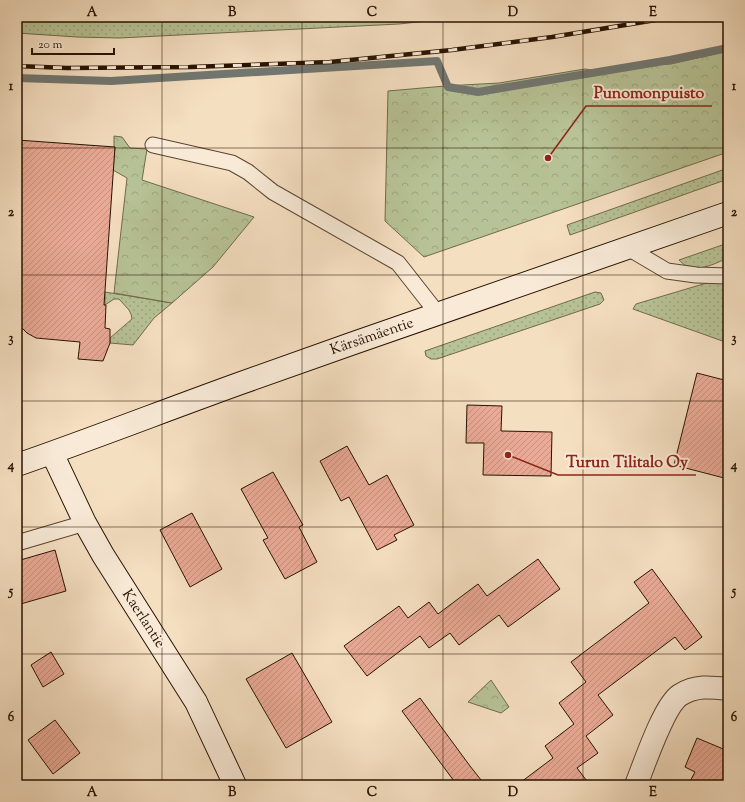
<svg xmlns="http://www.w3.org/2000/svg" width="745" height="802" font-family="'Sorts Mill Goudy',serif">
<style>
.grass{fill:url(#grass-dots);stroke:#706a4b}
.park{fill:url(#park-crowns);stroke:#706a4b}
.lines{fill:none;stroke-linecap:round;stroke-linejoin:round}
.stream{stroke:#717771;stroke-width:8}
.building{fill:url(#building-hatch);stroke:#281200}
.lane-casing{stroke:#5b4530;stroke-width:17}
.street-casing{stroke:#5b4530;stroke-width:24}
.secondary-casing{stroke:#281200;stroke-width:24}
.lane{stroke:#f8ead7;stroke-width:15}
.street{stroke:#f8ead7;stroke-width:22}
.secondary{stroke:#f8ead7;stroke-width:22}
.rail-casing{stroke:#281200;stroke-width:4.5}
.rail{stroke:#f8ead7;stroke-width:3;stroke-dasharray:9;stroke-linecap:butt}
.grid{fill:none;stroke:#281200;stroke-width:1;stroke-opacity:0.55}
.labels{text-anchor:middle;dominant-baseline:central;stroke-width:4;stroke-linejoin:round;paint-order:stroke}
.street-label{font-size:15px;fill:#281200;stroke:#f8ead7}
.leader{fill:none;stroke:#8f2418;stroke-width:1.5}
.callout-dot{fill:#8f2418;stroke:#f8ead7;stroke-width:1.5}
.callout-label{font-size:16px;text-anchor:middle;font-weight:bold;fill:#8f2418;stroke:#f8ead7;stroke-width:4;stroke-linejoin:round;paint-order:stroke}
.neatline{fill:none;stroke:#281200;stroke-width:1.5}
.grid-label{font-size:13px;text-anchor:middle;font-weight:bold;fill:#281200}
</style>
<defs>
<pattern id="grass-dots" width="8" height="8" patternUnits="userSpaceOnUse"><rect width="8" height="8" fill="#b7c396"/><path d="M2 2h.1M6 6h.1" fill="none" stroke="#9da680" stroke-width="1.8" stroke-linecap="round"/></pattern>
<pattern id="park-crowns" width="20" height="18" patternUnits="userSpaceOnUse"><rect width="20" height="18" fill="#b7c396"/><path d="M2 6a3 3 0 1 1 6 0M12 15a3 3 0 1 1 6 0" fill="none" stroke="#9da680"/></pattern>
<pattern id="building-hatch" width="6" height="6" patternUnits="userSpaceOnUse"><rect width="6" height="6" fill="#eaaa96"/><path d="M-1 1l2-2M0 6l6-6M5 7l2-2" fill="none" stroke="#c99180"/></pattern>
</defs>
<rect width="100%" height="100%" fill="#f5dfc1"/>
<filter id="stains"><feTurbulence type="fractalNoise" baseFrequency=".005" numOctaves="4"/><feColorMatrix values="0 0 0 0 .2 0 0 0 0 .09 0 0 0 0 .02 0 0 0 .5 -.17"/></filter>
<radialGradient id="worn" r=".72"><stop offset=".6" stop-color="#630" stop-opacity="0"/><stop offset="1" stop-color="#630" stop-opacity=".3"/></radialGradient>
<!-- grass -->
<path class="grass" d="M 17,17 L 464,17 L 399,24 L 119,38 L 77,37 L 17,33 Z
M 728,168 L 728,179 L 570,235 L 567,225 Z
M 728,243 L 728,258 C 716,263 700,272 687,266 C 684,265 681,262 679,260 Z
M 710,282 L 728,282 L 728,343 L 633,309 L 636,304 Z
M 105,292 L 172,303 L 154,318 L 133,345 L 110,343 L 110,338 L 132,319 L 131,314 L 129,310 L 119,299 L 114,299 L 105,305 Z
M 595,292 L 601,293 L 604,300 L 600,304 L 437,359 L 431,359 L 426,356 L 425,351 Z"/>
<!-- park -->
<path class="park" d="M 728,51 L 728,152 L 424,257 L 385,221 L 388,91 L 445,86 L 499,83 L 585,69 L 597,71 L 634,66 L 671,64 Z
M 114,136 L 122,137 L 130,148 L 147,149 L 142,180 L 254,217 L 213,267 L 172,303 L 114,293 L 127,178 L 113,170 L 115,147 L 114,147 Z
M 491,680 L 509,707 L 501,713 L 468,702 Z"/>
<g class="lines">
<!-- stream -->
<path class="stream" d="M 17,78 L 111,81 L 437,61 L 448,87 L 478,92 L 670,60 L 728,48"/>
</g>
<!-- building -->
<path class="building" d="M 17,140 L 115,147 L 104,305 L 106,305 L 105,328 L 110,329 L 110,343 L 103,361 L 78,359 L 80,342 L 36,338 L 27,333 L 17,323 Z
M 697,373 L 728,381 L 728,479 L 674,465 Z
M 467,405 L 502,406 L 501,431 L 552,432 L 551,476 L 483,475 L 484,443 L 466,443 Z
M 347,446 L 369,485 L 387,475 L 414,525 L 394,535 L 397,540 L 377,550 L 349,497 L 341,501 L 320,461 Z
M 273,472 L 303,525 L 299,527 L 317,562 L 285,579 L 263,540 L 268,538 L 241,489 Z
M 192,513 L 222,569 L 190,587 L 160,530 Z
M 55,550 L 66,591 L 17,605 L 17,561 Z
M 538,559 L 560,589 L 508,627 L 499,615 L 459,645 L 450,633 L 429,648 L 420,636 L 367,676 L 344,646 L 399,606 L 408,618 L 429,602 L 438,614 L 478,584 L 487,596 Z
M 652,569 L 702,637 L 685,650 L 675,637 L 598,695 L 613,715 L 586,736 L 598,753 L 577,768 L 590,785 L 517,785 L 553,758 L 545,746 L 574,724 L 559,703 L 586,682 L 571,662 L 649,603 L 634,582 Z
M 51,652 L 64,674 L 43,687 L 31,665 Z
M 292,653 L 332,722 L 286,748 L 246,679 Z
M 420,698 L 470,766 L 485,785 L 457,785 L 402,711 Z
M 55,720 L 80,753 L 53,774 L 28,740 Z
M 697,738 L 728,751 L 728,785 L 688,785 L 695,772 L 685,767 Z"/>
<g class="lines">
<!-- lane casing -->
<g class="lane-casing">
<path id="lane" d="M 153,145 L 232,163 L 248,172 L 273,192 L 398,263 L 438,314
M 628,248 L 667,271 L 696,275 L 728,276
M 17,543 L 85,523"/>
</g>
<!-- street casing -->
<g class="street-casing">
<path id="street" d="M 636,785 C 644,765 664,705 680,695 C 696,685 711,687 728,689"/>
</g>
<!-- secondary casing -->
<g class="secondary-casing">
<path id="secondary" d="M 52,453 L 85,523 L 103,555 L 196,702 L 235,785
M 17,465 C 92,439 166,410 241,383 C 403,325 566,269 728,213"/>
</g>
<!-- lane -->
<use href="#lane" class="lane"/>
<!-- street -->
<use href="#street" class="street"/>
<!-- secondary -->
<use href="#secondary" class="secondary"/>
<!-- rail casing -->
<g class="rail-casing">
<path id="rail" d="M 17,66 L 67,68 L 190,67 L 330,62 L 452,50 L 552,37 L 674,17"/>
</g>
<!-- rail -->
<use href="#rail" class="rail"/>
</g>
<!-- grid -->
<path class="grid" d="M 162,17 L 162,785M 302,17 L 302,785M 443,17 L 443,785M 583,17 L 583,785M 17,148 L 728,148M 17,275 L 728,275M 17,401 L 728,401M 17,527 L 728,527M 17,654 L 728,654"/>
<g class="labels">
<!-- street labels -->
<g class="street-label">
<text transform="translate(372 337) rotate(-19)">Kärsämäentie</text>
<text transform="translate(143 619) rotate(57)">Kaerlantie</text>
</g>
</g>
<!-- callouts -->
<path class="leader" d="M548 158L586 106H712M508 455L558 475H696"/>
<g class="callout-dot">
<circle cx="548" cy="158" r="4"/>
<circle cx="508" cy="455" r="4"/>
</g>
<g class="callout-label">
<text x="649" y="98">Punomonpuisto</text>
<text x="627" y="467">Turun Tilitalo Oy</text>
</g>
<!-- margin -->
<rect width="745" height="802" fill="none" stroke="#f5dfc1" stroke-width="44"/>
<!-- scale -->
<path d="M32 48v6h82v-6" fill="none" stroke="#281200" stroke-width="2"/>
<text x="38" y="48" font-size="12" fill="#281200" stroke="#f8ead7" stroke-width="3" paint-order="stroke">20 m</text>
<rect x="22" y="22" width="701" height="758" class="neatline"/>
<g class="grid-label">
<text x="92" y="16">A</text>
<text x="232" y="16">B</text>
<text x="372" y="16">C</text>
<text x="513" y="16">D</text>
<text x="653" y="16">E</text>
<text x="11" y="90">1</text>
<text x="734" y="90">1</text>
<text x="11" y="216">2</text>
<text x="734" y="216">2</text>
<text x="11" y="342">3</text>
<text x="734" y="342">3</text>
<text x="11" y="469">4</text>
<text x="734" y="469">4</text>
<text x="11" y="595">5</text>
<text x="734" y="595">5</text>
<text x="11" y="721">6</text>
<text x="734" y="721">6</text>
<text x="92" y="796">A</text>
<text x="232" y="796">B</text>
<text x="372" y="796">C</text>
<text x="513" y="796">D</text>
<text x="653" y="796">E</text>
</g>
<rect width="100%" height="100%" filter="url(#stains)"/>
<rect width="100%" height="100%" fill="url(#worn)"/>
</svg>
